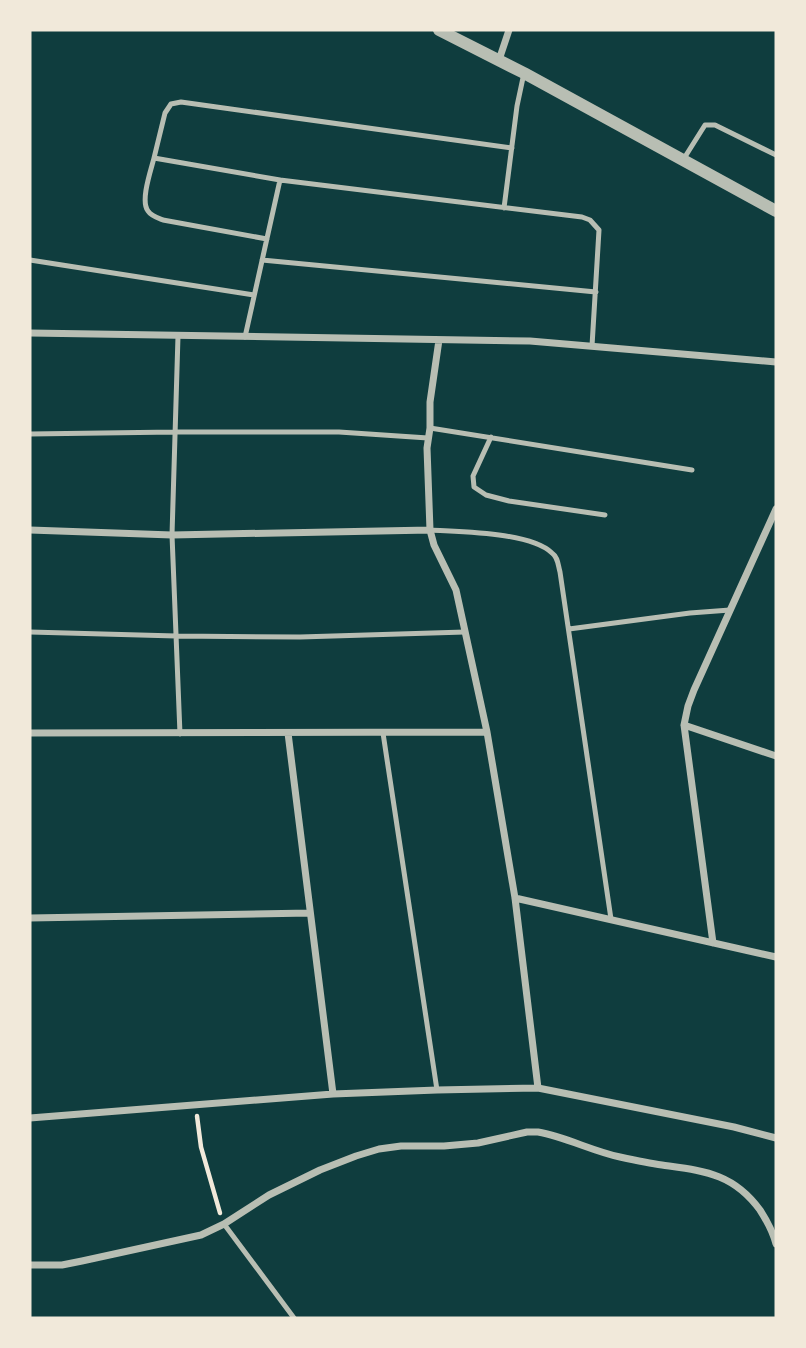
<svg xmlns="http://www.w3.org/2000/svg" width="806" height="1348" font-family="'Asap Condensed',sans-serif">
<style>
.lines{fill:none;stroke-linecap:round;stroke-linejoin:round}
.path{stroke:#f1e9da;stroke-width:4.5}
.service{stroke:#b8beb3;stroke-width:5}
.minor{stroke:#b8beb3;stroke-width:7}
.tertiary{stroke:#b8beb3;stroke-width:12}
</style>
<rect width="100%" height="100%" fill="#0f3d3e"/>
<g class="lines">
<!-- path -->
<path class="path" d="M 197,1116 L 201,1147 L 220,1213"/>
<!-- service -->
<path class="service" d="M 154,158 L 165,113 L 171,104 L 181,102 L 512,148
M 683,160 L 705,125 L 715,125 L 776,155
M 504,208 L 517,106 L 524,73
M 267,239 L 163,220 C 158,218 151,216 148,211 C 140,201 151,170 154,158 L 280,180 L 582,217 L 590,220 L 599,230 L 592,346
M 30,260 L 254,295
M 262,260 L 596,292
M 178,336 L 172,535 L 180,734
M 245,337 L 280,180
M 430,428 L 692,470
M 30,434 L 175,432 L 339,432 L 428,438
M 491,437 L 473,476 L 474,487 L 486,495 L 509,501 L 605,515
M 430,530 C 461,532 530,532 552,553 C 558,557 558,565 560,572 L 611,919
M 569,629 L 690,613 L 730,610
M 30,632 L 176,636 L 300,637 L 465,632
M 383,733 L 437,1090
M 224,1224 L 294,1318"/>
<!-- minor -->
<path class="minor" d="M 499,60 L 509,30
M 30,333 L 530,341 L 776,362
M 439,340 L 430,402 L 430,428 L 427,448 L 430,530 L 434,545 L 456,590 L 487,732 L 515,898 L 538,1088
M 30,530 L 172,535 L 430,530
M 684,725 L 776,756
M 30,733 L 487,732
M 288,733 L 333,1094
M 515,898 L 776,957
M 30,918 L 310,913
M 713,943 L 684,725 L 688,706 L 694,690 L 776,509
M 30,1118 L 333,1094 L 437,1090 L 538,1088 L 734,1127 L 776,1138
M 30,1265 L 62,1265 L 82,1261 L 201,1235 L 224,1224 L 269,1195 L 320,1170 L 356,1156 L 379,1149 L 401,1146 L 444,1146 L 478,1143 L 527,1132 L 538,1132 C 566,1137 592,1151 620,1157 C 634,1160 648,1163 662,1165 C 704,1171 733,1173 760,1210 C 767,1221 773,1232 776,1244"/>
<!-- tertiary -->
<path class="tertiary" d="M 439,30 L 524,73 L 776,211"/>
</g>
<!-- border -->
<rect width="806" height="1348" fill="none" stroke="#f1e9da" stroke-width="63"/>
</svg>
